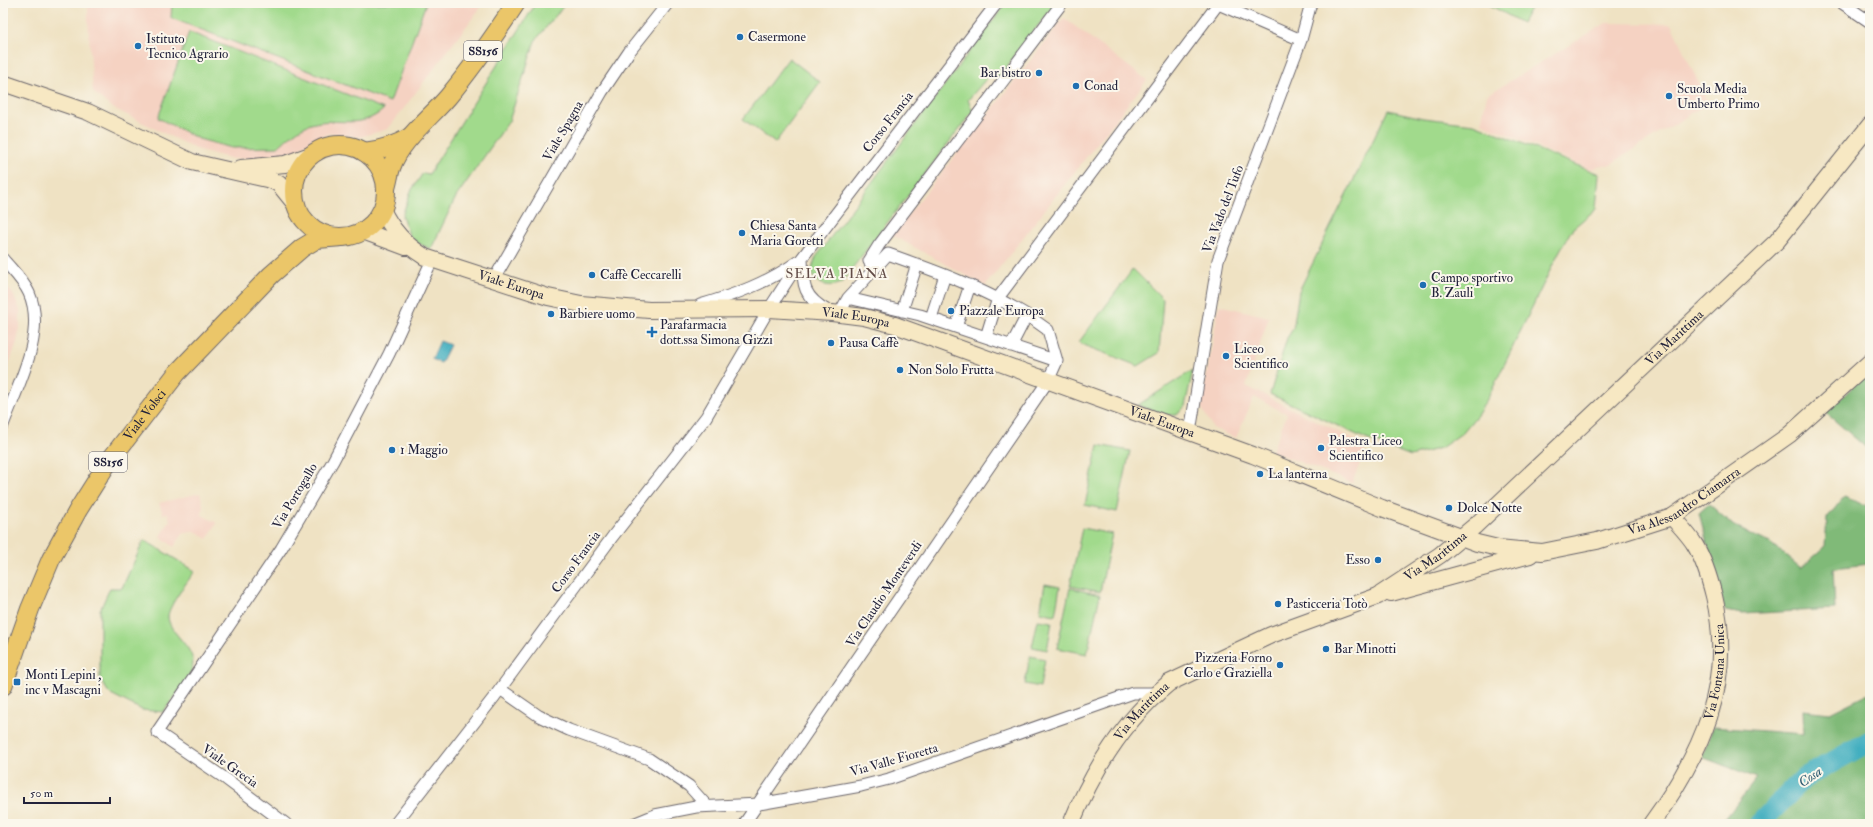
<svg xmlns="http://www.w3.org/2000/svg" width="1873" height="827" font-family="'IM FELL Double Pica',serif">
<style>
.built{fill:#f5d2c2}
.green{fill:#a1da8c;stroke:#627e64}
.forest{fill:#80ba78;stroke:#516e5a}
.water{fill:#42afc0;stroke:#32687e}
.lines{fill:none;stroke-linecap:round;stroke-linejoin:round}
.river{stroke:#42afc0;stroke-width:21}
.street-casing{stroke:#6a656b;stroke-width:13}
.secondary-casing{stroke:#6a656b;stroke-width:18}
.primary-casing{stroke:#6a656b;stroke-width:20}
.street{stroke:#fff;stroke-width:11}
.secondary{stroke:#f7e8c3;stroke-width:16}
.primary{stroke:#ebc669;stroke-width:18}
.poi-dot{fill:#1f6fb2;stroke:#fbf7ec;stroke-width:1.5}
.labels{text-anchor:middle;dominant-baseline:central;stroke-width:4;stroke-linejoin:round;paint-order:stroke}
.shield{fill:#fbf7ec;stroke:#636270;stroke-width:1}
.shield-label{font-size:12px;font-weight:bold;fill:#22223b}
.poi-label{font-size:13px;fill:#22223b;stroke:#fbf7ec;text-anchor:start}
.street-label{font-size:13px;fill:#22223b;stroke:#fbf7ec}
.neighbourhood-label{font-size:14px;letter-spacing:1px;fill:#624c47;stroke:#fbf7ec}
.water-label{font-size:14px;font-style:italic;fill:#2f5a70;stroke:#fbf7ec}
</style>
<rect width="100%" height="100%" fill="#fbf7ec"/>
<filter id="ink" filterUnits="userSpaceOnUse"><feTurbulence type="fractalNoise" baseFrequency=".025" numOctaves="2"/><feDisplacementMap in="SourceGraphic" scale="8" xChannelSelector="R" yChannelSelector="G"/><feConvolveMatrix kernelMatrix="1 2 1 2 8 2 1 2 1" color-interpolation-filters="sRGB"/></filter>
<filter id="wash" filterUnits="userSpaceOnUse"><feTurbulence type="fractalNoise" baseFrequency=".012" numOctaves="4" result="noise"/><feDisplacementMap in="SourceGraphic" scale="16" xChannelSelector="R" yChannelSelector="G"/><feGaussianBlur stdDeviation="0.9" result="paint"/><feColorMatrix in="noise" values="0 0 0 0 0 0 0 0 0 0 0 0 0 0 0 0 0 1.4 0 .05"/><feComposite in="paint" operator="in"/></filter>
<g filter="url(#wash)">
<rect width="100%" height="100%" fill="#efe2c3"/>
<!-- built -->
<path class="built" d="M 88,3 L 484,3 L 388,129 L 360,137 L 330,133 L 303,146 L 292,154 L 278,158 L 233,159 L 196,149 L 111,107 L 93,92 L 88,21 Z
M 1064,18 L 1147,80 L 985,286 L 892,235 Z
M 1606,23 L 1671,24 L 1708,103 L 1611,164 L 1590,169 L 1481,123 L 1487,95 Z
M 3,282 L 13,294 L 20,310 L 20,326 L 17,342 L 3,381 Z
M 1219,305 L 1269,317 L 1246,386 L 1367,446 L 1352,483 L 1272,451 L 1287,414 L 1254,397 L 1236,438 L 1213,428 L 1201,407 Z
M 200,493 L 203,505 L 202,515 L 217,523 L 207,539 L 195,531 L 182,534 L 174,547 L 160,536 L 170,521 L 168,513 L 163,514 L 159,503 Z"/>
<!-- green -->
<path class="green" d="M 172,3 L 426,3 L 390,102 L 171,18 Z
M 536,3 L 566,3 L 535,41 L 509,121 L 456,197 L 431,249 L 411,240 L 402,216 L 411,191 L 423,173 L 429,174 Z
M 1006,3 L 1057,3 L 1021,46 L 998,80 L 993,71 L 968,100 L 973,111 L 841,283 C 830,289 811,284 812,269 C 813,265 815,260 816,257 Z
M 1486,3 L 1533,3 L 1522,23 Z
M 189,32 L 384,109 C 360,131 339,116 311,124 C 298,128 288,138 278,147 L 232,148 L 199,139 L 158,118 Z
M 789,58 L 820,82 L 775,143 L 743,119 Z
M 1388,110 L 1423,118 L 1474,124 L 1599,174 L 1596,209 L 1572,229 L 1558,254 L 1489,396 L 1478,414 L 1462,433 L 1441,448 L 1411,456 L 1366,439 L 1270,394 L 1287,338 L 1293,329 L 1299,291 Z
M 1133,269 L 1163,299 L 1159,353 L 1138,366 L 1086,346 L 1079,342 Z
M 1193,370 L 1185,406 L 1177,415 L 1166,415 L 1138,405 Z
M 1098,445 L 1130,451 L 1117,512 L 1085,505 Z
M 1082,528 L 1112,534 L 1100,592 L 1070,586 Z
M 144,540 L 195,571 C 188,581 169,605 168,616 C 168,635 201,649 191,671 C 185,685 172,700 163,712 L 142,710 L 109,693 L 100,679 L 100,610 L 110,588 L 122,588 Z
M 1045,584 L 1060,587 L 1055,615 L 1040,612 Z
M 1070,588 L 1100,595 L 1087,654 L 1057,648 Z
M 1038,620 L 1052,622 L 1047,650 L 1032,647 Z
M 1030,656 L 1045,659 L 1040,687 L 1025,684 Z"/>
<!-- forest -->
<path class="forest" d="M 1870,370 L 1870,451 L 1826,413 Z
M 1844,497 L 1870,507 L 1870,564 L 1833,568 L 1835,609 L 1742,614 L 1725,611 L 1699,513 L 1709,504 L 1735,527 L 1770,543 L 1801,568 L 1825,547 L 1827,518 Z
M 1870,693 L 1870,824 L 1721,824 L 1757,778 L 1702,757 L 1713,727 L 1804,734 L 1803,710 L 1830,713 Z"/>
<!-- water -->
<path class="water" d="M 440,341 L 450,345 L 441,363 L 432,359 Z"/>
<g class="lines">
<!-- river -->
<path class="river" d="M 1759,824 L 1804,778 L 1870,741"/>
</g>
</g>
<g filter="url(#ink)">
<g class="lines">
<!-- street casing -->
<g class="street-casing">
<path id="street" d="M 1216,3 L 1301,40
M 1842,3 L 1870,22
M 802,258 C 803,286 803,297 828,311
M 3,259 C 12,270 23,280 29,293 C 47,333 17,387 3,425
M 874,269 L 869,261 L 879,245 L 1062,3
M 494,279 L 602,92 L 629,52 L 668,3
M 700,305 C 734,295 767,283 797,262
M 902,311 L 917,264
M 839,314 L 848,298 L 888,254 C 939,272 980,287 1027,315 L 1011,346
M 1027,315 L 1048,330 L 1057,361
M 931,318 L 945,275
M 956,327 L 970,285
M 986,337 L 998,298 L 1218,4
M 1190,432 L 1218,260 L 1301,40 L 1311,3
M 500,689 L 539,716 L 569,730 L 649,759 L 689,786 L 707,806
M 286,824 L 226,779 L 157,732 L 281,549 L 333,461 L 389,354 L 432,260
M 395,824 L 495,696 L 613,536 L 706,417 L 769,309 L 802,258 L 997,3
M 633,824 L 655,815 L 696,807 L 759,804 L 861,786 L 889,779 L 1133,693 L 1156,693
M 744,824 L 1048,381 L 1057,361 L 920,315 L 848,298"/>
</g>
<!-- secondary casing -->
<g class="secondary-casing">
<g id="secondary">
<path d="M 3,83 L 88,112 L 192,162 L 271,180 L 279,184 L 296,205"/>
<path d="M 241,168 L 285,164 L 316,153"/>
<path id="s1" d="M 382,209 C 391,229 407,246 425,257 L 548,297 L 581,304 L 649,310 L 769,309 L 832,313 L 864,317 L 895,325 L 1253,455 L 1382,508 L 1477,543 L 1498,548 L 1542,552 L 1597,541 L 1672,517 L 1789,435 L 1870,362"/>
<path d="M 363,231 L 406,247"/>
<path d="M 1391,593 L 1530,555"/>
<path id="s2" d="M 1071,824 C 1093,770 1124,720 1169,683 L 1271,635 L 1378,596 L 1440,555 L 1476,525 L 1777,241 L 1870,125"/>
<path id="s3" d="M 1651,824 C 1701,755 1735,683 1714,596 C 1710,580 1704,560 1695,545 C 1689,535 1680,526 1672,517"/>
</g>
</g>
<!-- primary casing -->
<g class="primary-casing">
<g id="primary">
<circle cx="340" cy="191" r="46"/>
<path d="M 364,152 C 381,150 395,146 410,137"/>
<path d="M 386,188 C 388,182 389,174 391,168 C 400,141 430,118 448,97 C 473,67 495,35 516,3"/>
<path id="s4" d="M 3,686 L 30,609 L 51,559 L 78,510 L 107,464 L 177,373 L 271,275 L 302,248 L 317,239 L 342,237"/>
</g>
</g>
<!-- street -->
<use href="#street" class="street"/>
<!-- secondary -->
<use href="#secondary" class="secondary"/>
<!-- primary -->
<use href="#primary" class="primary"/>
</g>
</g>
<!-- markers -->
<g class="poi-dot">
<circle cx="740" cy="37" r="4"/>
<circle cx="138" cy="46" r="4"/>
<circle cx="1039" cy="73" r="4"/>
<circle cx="1076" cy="86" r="4"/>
<circle cx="1669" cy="96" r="4"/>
<circle cx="742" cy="233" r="4"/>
<circle cx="592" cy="275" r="4"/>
<circle cx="1423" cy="285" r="4"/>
<circle cx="951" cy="311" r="4"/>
<circle cx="551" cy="314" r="4"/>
<path d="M650 326h4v4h4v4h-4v4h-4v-4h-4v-4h4z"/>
<circle cx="831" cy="343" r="4"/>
<circle cx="1226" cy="356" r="4"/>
<circle cx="900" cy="370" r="4"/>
<circle cx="1321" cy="448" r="4"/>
<circle cx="392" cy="450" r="4"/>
<circle cx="1260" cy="474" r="4"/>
<circle cx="1449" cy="508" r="4"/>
<circle cx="1378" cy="560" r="4"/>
<circle cx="1278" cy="604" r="4"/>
<circle cx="1326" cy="649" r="4"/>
<circle cx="1280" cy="665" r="4"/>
<rect x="13" y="678" width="8" height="8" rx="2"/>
</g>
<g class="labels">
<!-- shield labels -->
<g class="shield">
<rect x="464" y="41" width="38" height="20" rx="3"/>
<rect x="89" y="452" width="38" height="20" rx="3"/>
</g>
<g class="shield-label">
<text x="483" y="51">SS156</text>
<text x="108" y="462">SS156</text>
</g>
<!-- poi labels -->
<g class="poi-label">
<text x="748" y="37">Casermone</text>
<text x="146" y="39">Istituto<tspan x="146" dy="15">Tecnico Agrario</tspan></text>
<text x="1031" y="73" text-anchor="end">Bar bistro</text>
<text x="1084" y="86">Conad</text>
<text x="1677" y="89">Scuola Media<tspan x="1677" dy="15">Umberto Primo</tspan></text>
<text x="750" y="226">Chiesa Santa<tspan x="750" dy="15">Maria Goretti</tspan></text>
<text x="600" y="275">Caffè Ceccarelli</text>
<text x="1431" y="278">Campo sportivo<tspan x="1431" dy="15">B. Zauli</tspan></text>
<text x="959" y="311">Piazzale Europa</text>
<text x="559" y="314">Barbiere uomo</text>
<text x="660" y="325">Parafarmacia<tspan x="660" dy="15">dott.ssa Simona Gizzi</tspan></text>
<text x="839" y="343">Pausa Caffè</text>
<text x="1234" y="349">Liceo<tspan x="1234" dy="15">Scientifico</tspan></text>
<text x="908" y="370">Non Solo Frutta</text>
<text x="1329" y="441">Palestra Liceo<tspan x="1329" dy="15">Scientifico</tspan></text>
<text x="400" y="450">1 Maggio</text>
<text x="1268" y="474">La lanterna</text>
<text x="1457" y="508">Dolce Notte</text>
<text x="1370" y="560" text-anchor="end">Esso</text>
<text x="1286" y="604">Pasticceria Totò</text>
<text x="1334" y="649">Bar Minotti</text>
<text x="1272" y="658" text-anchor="end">Pizzeria Forno<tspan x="1272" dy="15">Carlo e Graziella</tspan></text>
<text x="25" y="675">Monti Lepini ,<tspan x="25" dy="15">inc v Mascagni</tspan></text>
</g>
<!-- street labels -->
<g class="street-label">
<text transform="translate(888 122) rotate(-52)">Corso Francia</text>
<text transform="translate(563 131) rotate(-60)">Viale Spagna</text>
<text transform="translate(1223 209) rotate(-69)">Via Vado del Tufo</text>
<text stroke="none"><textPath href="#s1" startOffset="156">Viale Europa</textPath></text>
<text stroke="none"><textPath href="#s1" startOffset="504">Viale Europa</textPath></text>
<text stroke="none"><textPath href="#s2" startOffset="794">Via Marittima</textPath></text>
<text stroke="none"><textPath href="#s4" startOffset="308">Viale Volsci</textPath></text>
<text stroke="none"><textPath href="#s1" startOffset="828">Viale Europa</textPath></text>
<text transform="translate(295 496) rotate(-59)">Via Portogallo</text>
<text stroke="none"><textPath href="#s1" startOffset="1384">Via Alessandro Ciamarra</textPath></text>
<text stroke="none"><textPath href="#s2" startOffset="470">Via Marittima</textPath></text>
<text transform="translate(576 562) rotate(-54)">Corso Francia</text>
<text transform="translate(884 594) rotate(-56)">Via Claudio Monteverdi</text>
<text stroke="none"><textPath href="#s3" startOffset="168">Via Fontana Unica</textPath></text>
<text stroke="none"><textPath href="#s2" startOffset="134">Via Marittima</textPath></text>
<text transform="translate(894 760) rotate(-16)">Via Valle Fioretta</text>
<text transform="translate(230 766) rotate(35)">Viale Grecia</text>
</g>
<!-- neighbourhood labels -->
<g class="neighbourhood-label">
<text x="837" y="273">SELVA PIANA</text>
</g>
<!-- water labels -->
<g class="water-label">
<text transform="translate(1810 777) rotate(-35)">Cosa</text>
</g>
</g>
<!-- margin -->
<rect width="1873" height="827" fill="none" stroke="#fbf7ec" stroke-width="16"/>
<!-- scale -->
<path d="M24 797v6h86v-6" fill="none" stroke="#22223b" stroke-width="2"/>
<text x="30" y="797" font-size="12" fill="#22223b" stroke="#fbf7ec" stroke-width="3" paint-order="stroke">50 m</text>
</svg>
